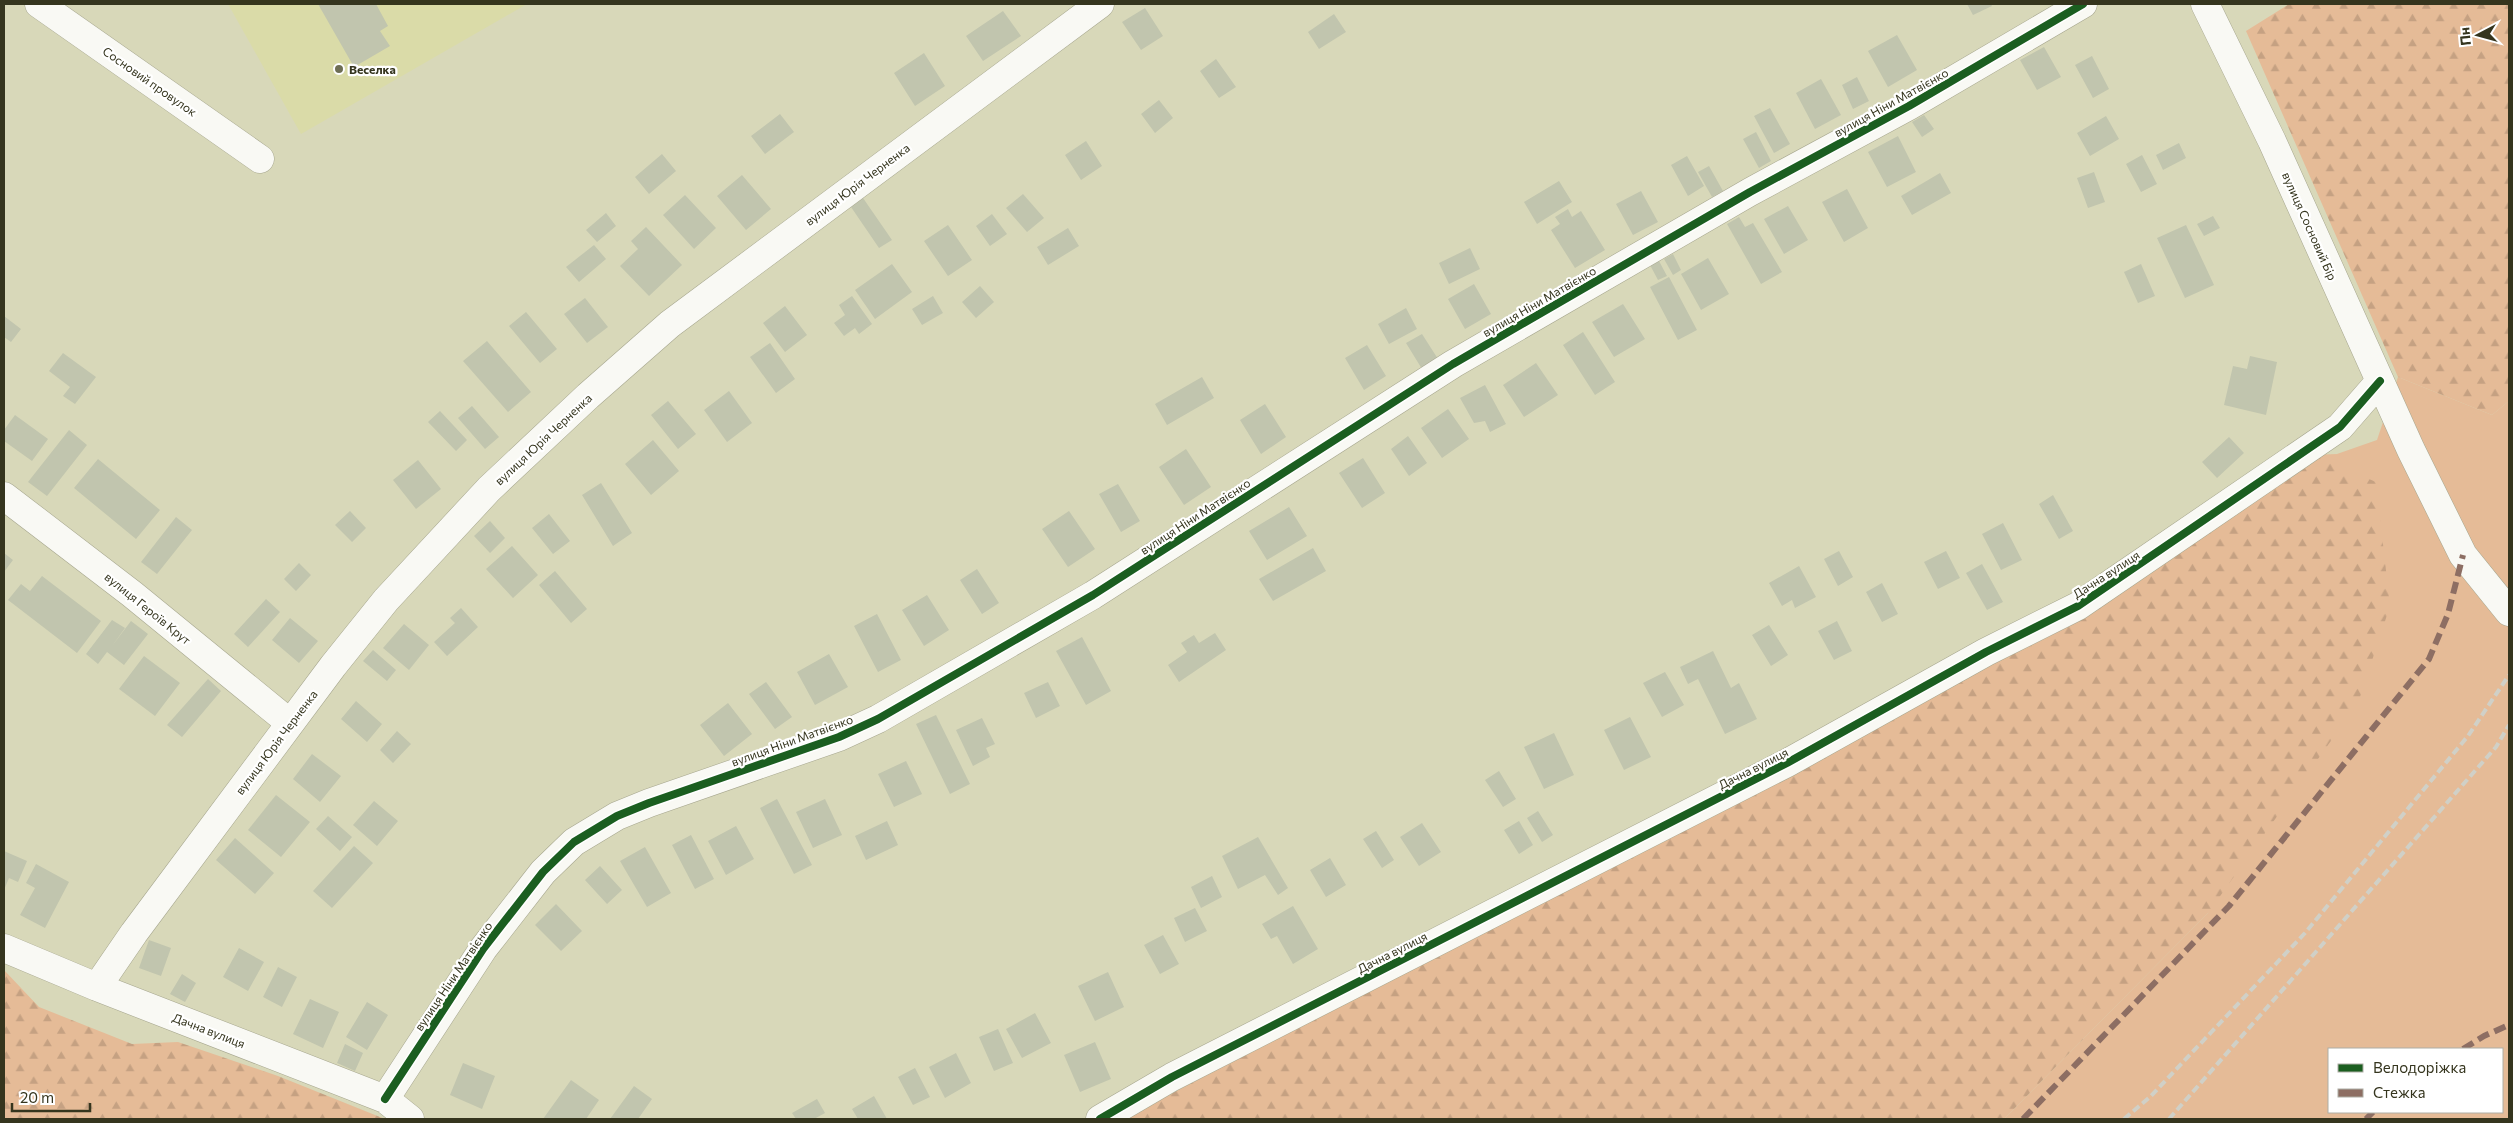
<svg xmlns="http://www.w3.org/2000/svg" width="2513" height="1123" font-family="Commissioner,sans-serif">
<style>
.built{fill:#dadba8}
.grass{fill:#e5bb97;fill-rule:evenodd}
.forest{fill:url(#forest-firs)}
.building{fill:#c1c5ae}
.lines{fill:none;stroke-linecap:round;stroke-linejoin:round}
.street-casing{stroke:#a6a68e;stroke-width:29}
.street{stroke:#f9f9f4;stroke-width:28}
.rail{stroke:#d0d0c7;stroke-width:4;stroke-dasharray:8 4;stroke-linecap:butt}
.quiet{stroke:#8d6e63;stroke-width:6;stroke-dasharray:12 6;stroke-linecap:butt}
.cycleway-casing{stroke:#fff;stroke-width:11}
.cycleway{stroke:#1b5e20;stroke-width:8}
.poi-dot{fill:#6e6e54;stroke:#fff;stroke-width:2}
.labels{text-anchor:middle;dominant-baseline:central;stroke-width:4.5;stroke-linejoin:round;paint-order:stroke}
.poi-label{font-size:12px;font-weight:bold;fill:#35351e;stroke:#fff;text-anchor:start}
.street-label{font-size:12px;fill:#35351e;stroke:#fff}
</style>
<defs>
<pattern id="forest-firs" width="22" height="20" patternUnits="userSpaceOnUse" patternTransform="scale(1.25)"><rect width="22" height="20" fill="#e5bb97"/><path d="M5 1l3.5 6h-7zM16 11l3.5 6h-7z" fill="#c5a182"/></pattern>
</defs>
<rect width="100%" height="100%" fill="#d8d8b9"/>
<!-- built -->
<path class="built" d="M 228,4 L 527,4 L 301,134 Z"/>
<!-- grass -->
<path class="grass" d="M 2398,377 L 2492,415 L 2509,401 L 2509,1119 L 2004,1119 L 2208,913 L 2313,455 L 2337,454 L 2377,440 ZM 2329,1049 L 2502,1049 L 2502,1112 L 2329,1112 Z"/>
<!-- forest -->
<path class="forest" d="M 2289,4 L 2509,4 L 2509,401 L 2492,415 L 2398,377 L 2246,31 Z
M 2313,455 L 2376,482 L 2390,606 L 2358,703 L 2208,913 L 2004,1119 L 1125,1119 L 1393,973 L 2125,587 Z
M 4,970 L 39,1007 L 132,1044 L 178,1042 L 278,1076 L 385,1119 L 4,1119 Z"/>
<!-- building -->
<path class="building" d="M 318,4 L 376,4 L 388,26 L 380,31 L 390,46 L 354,67 Z
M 1967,4 L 1991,4 L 1992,6 L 1973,15 Z
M 1145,8 L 1163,36 L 1141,50 L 1122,22 Z
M 1003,11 L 1021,36 L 983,61 L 966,36 Z
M 1334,14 L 1346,32 L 1319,49 L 1308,32 Z
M 1897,35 L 1917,70 L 1888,87 L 1868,51 Z
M 2044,47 L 2061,77 L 2037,90 L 2020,60 Z
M 924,53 L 945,86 L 915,106 L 894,73 Z
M 2092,56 L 2109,89 L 2093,98 L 2075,65 Z
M 1216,59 L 1236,87 L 1219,98 L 1200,71 Z
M 1857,77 L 1869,101 L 1853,109 L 1842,85 Z
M 1821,79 L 1841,115 L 1815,129 L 1796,93 Z
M 1159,100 L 1173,118 L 1155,133 L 1141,114 Z
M 1770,108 L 1790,144 L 1774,153 L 1754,116 Z
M 780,114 L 794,132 L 765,154 L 751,136 Z
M 1924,115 L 1934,129 L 1922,137 L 1912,122 Z
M 2106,116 L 2119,139 L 2090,156 L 2077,133 Z
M 1756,132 L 1771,161 L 1759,168 L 1743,139 Z
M 1898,136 L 1916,172 L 1887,187 L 1868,152 Z
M 1086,141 L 1102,166 L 1081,180 L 1065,155 Z
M 2179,143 L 2186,158 L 2163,170 L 2156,155 Z
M 662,154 L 676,171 L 649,194 L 635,177 Z
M 2142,155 L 2157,184 L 2141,192 L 2126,164 Z
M 1687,156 L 1704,186 L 1688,196 L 1671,165 Z
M 1709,166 L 1723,191 L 1712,197 L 1698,172 Z
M 2094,172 L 2105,202 L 2088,208 L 2077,178 Z
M 1940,173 L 1951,193 L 1912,215 L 1901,196 Z
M 742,175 L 771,209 L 746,230 L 717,196 Z
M 1559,181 L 1572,202 L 1537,224 L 1524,202 Z
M 1847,189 L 1868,228 L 1844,242 L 1822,202 Z
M 1641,191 L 1658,222 L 1633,235 L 1616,204 Z
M 1023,194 L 1044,218 L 1027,232 L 1006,208 Z
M 685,195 L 716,228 L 694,249 L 663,215 Z
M 863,198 L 892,240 L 879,248 L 851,207 Z
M 1788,206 L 1808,240 L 1784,254 L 1764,219 Z
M 1568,209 L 1572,217 L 1581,211 L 1605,250 L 1575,268 L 1551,230 L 1560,224 L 1555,217 Z
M 606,213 L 616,226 L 597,242 L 586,230 Z
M 992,214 L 1007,234 L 990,246 L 976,226 Z
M 2213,216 L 2220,228 L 2204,236 L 2197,224 Z
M 1739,217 L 1745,227 L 1753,223 L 1782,272 L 1761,284 L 1727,224 Z
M 948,225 L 972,260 L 948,276 L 924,241 Z
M 2186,225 L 2214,285 L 2185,298 L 2157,238 Z
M 646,227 L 682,265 L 649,296 L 620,266 L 638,249 L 631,241 Z
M 1068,228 L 1079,246 L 1048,265 L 1037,247 Z
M 594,245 L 606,259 L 579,282 L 566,267 Z
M 1470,248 L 1480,269 L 1449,284 L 1439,263 Z
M 1673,254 L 1681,270 L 1673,275 L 1664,259 Z
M 1708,258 L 1729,294 L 1701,310 L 1681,274 Z
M 1659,261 L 1667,276 L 1658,280 L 1650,265 Z
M 892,264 L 912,292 L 875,319 L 855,290 Z
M 2141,264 L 2155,296 L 2138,303 L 2124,272 Z
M 1669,277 L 1697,330 L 1678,340 L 1650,287 Z
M 1474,284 L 1491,314 L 1465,329 L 1448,299 Z
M 980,286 L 994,302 L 976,318 L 962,302 Z
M 852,296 L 872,324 L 859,334 L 855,328 L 844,336 L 834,323 L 845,315 L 839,305 Z
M 933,296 L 943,313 L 922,325 L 912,309 Z
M 585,298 L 608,327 L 587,343 L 564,314 Z
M 1623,304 L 1645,339 L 1614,357 L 1592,322 Z
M 785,306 L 807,335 L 785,352 L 763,323 Z
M 1406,308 L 1417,329 L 1389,344 L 1378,324 Z
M 526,312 L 557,349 L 540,363 L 509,326 Z
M 4,316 L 21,329 L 11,342 L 4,337 Z
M 1583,332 L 1615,382 L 1595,395 L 1563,345 Z
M 1422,334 L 1438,359 L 1422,369 L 1406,343 Z
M 487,341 L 531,392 L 508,412 L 463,361 Z
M 770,343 L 795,379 L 776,393 L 750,357 Z
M 1367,345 L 1386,376 L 1364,390 L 1345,358 Z
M 63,353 L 96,377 L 75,404 L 63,396 L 70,387 L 49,371 Z
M 2250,356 L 2277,362 L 2266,415 L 2224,405 L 2233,366 L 2247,369 Z
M 1536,363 L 1558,395 L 1524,417 L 1503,385 Z
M 1202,377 L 1214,398 L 1167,425 L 1155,404 Z
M 1485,385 L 1506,424 L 1490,432 L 1485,421 L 1474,423 L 1460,398 Z
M 729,391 L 752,423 L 727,442 L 704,410 Z
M 668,401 L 696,434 L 678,449 L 651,415 Z
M 1265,404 L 1286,437 L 1261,454 L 1240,420 Z
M 472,406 L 499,437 L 485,449 L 458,418 Z
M 1448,409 L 1469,439 L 1442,458 L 1421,428 Z
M 440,411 L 467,440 L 456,451 L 428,422 Z
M 15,415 L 48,439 L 32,461 L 4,441 L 4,430 Z
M 69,430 L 87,445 L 47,496 L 28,482 Z
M 1408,436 L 1427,463 L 1409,476 L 1391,449 Z
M 2229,437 L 2244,453 L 2217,478 L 2202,462 Z
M 653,440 L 679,471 L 651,495 L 625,464 Z
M 1186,449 L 1211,487 L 1184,505 L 1159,467 Z
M 1363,458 L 1385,493 L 1362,508 L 1339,473 Z
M 98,459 L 160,510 L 136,539 L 74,488 Z
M 418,460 L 441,489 L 416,509 L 393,480 Z
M 601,483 L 632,533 L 613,546 L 582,495 Z
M 1118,484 L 1140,521 L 1121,532 L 1099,494 Z
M 2053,495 L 2073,531 L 2059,539 L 2039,504 Z
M 1289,507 L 1307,536 L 1267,560 L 1249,531 Z
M 350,511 L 366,528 L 352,542 L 335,525 Z
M 1069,511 L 1095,549 L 1068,567 L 1042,529 Z
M 549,514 L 570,541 L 553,554 L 532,528 Z
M 176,517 L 192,530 L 157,574 L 141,562 Z
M 490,521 L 505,538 L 490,553 L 474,536 Z
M 2003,523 L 2022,560 L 2001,570 L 1982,534 Z
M 512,546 L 538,575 L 513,598 L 486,569 Z
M 1313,548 L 1326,571 L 1273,601 L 1259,579 Z
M 1839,551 L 1853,577 L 1838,586 L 1824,559 Z
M 1946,551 L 1960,578 L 1938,589 L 1924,562 Z
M 4,553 L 13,560 L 4,572 Z
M 299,563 L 311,575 L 296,591 L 284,579 Z
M 1982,564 L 2003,602 L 1987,610 L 1966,573 Z
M 1799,566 L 1816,597 L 1795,608 L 1792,600 L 1782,606 L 1769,583 Z
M 977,569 L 999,603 L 982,614 L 960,580 Z
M 555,571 L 587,609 L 571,623 L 539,585 Z
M 42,576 L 101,621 L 77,653 L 8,600 L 21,584 L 30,591 Z
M 1882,583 L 1898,614 L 1882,622 L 1866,592 Z
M 927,595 L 949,630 L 924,646 L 902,610 Z
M 266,599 L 280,612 L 248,647 L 234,634 Z
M 461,608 L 478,627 L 447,656 L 434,642 L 455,623 L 450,618 Z
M 877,614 L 901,660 L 878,672 L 854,626 Z
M 290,618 L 318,641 L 299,663 L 272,640 Z
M 112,620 L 125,628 L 112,646 L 131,621 L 148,634 L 124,665 L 107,652 L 98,664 L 86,654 Z
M 1837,621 L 1852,651 L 1834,660 L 1818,631 Z
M 404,624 L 429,645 L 409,670 L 383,648 Z
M 1769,625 L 1788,655 L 1771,666 L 1752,635 Z
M 1215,633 L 1226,650 L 1179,682 L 1168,665 L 1187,652 L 1181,643 L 1194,635 L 1199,643 Z
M 1082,637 L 1111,691 L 1086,705 L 1056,651 Z
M 373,650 L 396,670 L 387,681 L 363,661 Z
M 1713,651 L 1731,688 L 1739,683 L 1757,719 L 1725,734 L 1698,679 L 1688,684 L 1680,667 Z
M 829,654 L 848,687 L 815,705 L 797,672 Z
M 144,656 L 180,683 L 155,716 L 119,689 Z
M 1665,672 L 1684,705 L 1662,717 L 1643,683 Z
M 208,679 L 221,691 L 182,737 L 167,725 Z
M 766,682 L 792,717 L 775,729 L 749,694 Z
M 1048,682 L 1060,706 L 1036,718 L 1024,693 Z
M 356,701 L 382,724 L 367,742 L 341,719 Z
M 728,703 L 752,734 L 724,756 L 700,725 Z
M 936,715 L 970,784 L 950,794 L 916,724 Z
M 1630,717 L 1651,757 L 1624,770 L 1604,730 Z
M 982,718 L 995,744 L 986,748 L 990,757 L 973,766 L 956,730 Z
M 397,731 L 411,744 L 393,763 L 380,750 Z
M 1554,733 L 1574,775 L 1544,789 L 1524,747 Z
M 312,754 L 341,776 L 320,802 L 293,779 Z
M 906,761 L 922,794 L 894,807 L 878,774 Z
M 1499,771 L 1516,799 L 1503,807 L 1485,780 Z
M 276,795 L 310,822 L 281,857 L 248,830 Z
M 777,799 L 812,865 L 794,874 L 760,808 Z
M 825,799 L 842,835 L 813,848 L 796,812 Z
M 374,801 L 398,821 L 377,846 L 353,825 Z
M 1538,811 L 1553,835 L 1542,842 L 1527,818 Z
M 328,816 L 352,837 L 340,851 L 316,829 Z
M 887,821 L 898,845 L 866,860 L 855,836 Z
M 1519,821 L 1533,845 L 1519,854 L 1504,830 Z
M 1422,823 L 1441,852 L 1419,866 L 1400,837 Z
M 736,826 L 754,859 L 726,875 L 708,841 Z
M 1376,831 L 1394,860 L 1382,868 L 1363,839 Z
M 691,835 L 714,879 L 695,889 L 672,845 Z
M 1258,837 L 1288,888 L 1278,895 L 1265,875 L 1238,889 L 1222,856 Z
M 235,838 L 274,873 L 255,894 L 216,860 Z
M 354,846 L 373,863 L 332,908 L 313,891 Z
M 645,847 L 671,893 L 647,907 L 620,861 Z
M 4,851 L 27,861 L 18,882 L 9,878 L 4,890 Z
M 1330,858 L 1346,885 L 1326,897 L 1310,870 Z
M 36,864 L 69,882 L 45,928 L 20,915 L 35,888 L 26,883 Z
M 600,866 L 622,890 L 607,904 L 585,880 Z
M 1212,876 L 1222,897 L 1201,908 L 1191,887 Z
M 556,904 L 582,931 L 561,951 L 535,925 Z
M 1293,906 L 1318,949 L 1293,964 L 1277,936 L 1271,939 L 1262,924 Z
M 1195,908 L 1207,931 L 1185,942 L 1174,918 Z
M 1163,935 L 1179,964 L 1160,974 L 1144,945 Z
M 149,940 L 171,948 L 161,976 L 139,968 Z
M 239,948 L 264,962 L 248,991 L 223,977 Z
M 278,967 L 297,977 L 282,1007 L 263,997 Z
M 1108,972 L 1124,1007 L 1095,1021 L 1078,986 Z
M 182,974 L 196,983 L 185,1002 L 170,994 Z
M 310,999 L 339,1012 L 323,1048 L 293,1034 Z
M 367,1002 L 388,1015 L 367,1050 L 346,1037 Z
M 1035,1013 L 1051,1043 L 1022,1058 L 1006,1029 Z
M 998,1029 L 1013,1063 L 994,1071 L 979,1037 Z
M 1095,1042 L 1111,1079 L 1080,1092 L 1064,1055 Z
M 345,1044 L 363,1053 L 355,1071 L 337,1063 Z
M 956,1053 L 971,1083 L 945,1098 L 929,1067 Z
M 463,1063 L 495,1076 L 482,1109 L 450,1095 Z
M 915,1068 L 930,1097 L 913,1105 L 898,1077 Z
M 571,1080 L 599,1100 L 586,1119 L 543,1119 Z
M 634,1086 L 652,1099 L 638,1119 L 610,1119 Z
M 874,1096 L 887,1119 L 858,1119 L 852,1109 Z
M 817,1099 L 825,1113 L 814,1119 L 796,1119 L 792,1113 Z"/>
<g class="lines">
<!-- street casing -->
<g class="street-casing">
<path id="street" d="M 39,4 L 260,159
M 2205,4 L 2272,141 L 2411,450 L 2463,555 L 2509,612
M 4,496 L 132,594 L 290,723
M 4,948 L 97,987 L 385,1099 L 410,1119
M 97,987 L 134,933 L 333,666 L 386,600 L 489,489 L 588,396 L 670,324 L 1100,4
M 385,1099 L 483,949 L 543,872 L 574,842 L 617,816 L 649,803 L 839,737 L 878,719 L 1093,595 L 1453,364 L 1750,192 L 1909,106 L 2083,4
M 1100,1119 L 1172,1077 L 1787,763 L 1986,652 L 2078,606 L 2340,427 L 2380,381"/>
</g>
<!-- street -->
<use href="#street" class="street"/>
<!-- rail -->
<path class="rail" d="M 2124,1119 L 2150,1097 L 2305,933 L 2468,736 L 2509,675
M 2169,1119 L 2496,747 L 2509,725"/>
<!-- quiet -->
<path class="quiet" d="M 2463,1049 L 2484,1036 L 2509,1025
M 2023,1119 L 2229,906 L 2429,659 L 2448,614 L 2463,555
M 2366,1119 L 2373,1112"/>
<!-- cycleway casing -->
<g class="cycleway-casing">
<path id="cycleway" d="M 385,1099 L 483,949 L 543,872 L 574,842 L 617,816 L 649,803 L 839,737 L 878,719 L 1093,595 L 1453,364 L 1750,192 L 1909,106 L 2083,4
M 1100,1119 L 1172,1077 L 1787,763 L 1986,652 L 2078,606 L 2340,427 L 2380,381"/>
</g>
<!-- cycleway -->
<use href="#cycleway" class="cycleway"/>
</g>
<!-- markers -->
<circle class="poi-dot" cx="339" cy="69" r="5"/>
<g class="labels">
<!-- poi labels -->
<g class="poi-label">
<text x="349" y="69">Веселка</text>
</g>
<!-- street labels -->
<g class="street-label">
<text transform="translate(150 81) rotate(35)">Сосновий провулок</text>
<text transform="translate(1891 102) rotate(-29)">вулиця Ніни Матвієнко</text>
<text transform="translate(857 184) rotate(-37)">вулиця Юрія Черненка</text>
<text transform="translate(2310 226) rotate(66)">вулиця Сосновий Бір</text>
<text transform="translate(1539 301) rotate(-30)">вулиця Ніни Матвієнко</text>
<text transform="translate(543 439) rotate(-43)">вулиця Юрія Черненка</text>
<text transform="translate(1195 516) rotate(-33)">вулиця Ніни Матвієнко</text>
<text transform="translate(2106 574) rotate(-33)">Дачна вулиця</text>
<text transform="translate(148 608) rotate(39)">вулиця Героїв Крут</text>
<text transform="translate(792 740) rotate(-20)">вулиця Ніни Матвієнко</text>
<text transform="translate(276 742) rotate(-53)">вулиця Юрія Черненка</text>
<text transform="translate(1753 768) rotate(-27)">Дачна вулиця</text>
<text transform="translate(1392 952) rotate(-27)">Дачна вулиця</text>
<text transform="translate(453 976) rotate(-56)">вулиця Ніни Матвієнко</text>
<text transform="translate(209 1030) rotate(21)">Дачна вулиця</text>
</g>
</g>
<!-- border -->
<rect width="2513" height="1123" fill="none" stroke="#35351e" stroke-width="10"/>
<!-- legend -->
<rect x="2328" y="1048" width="175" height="65" fill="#ffffff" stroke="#aeaea5"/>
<rect x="2338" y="1064" width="25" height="8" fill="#1b5e20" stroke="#aeaea5"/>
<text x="2373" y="1073" font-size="15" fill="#35351e">Велодоріжка</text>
<rect x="2338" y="1089" width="25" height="8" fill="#8d6e63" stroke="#aeaea5"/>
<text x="2373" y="1098" font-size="15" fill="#35351e">Стежка</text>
<!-- north arrow -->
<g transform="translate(2478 35) rotate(264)" stroke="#ffffff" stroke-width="4" paint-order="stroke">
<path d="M0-4L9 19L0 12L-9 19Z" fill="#35351e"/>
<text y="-8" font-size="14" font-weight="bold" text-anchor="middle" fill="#35351e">Пн</text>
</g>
<!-- scale -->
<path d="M12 1103v8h78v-8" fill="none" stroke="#35351e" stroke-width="2.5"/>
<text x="20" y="1103" font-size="15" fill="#35351e" stroke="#ffffff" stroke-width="4" paint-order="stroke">20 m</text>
</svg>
